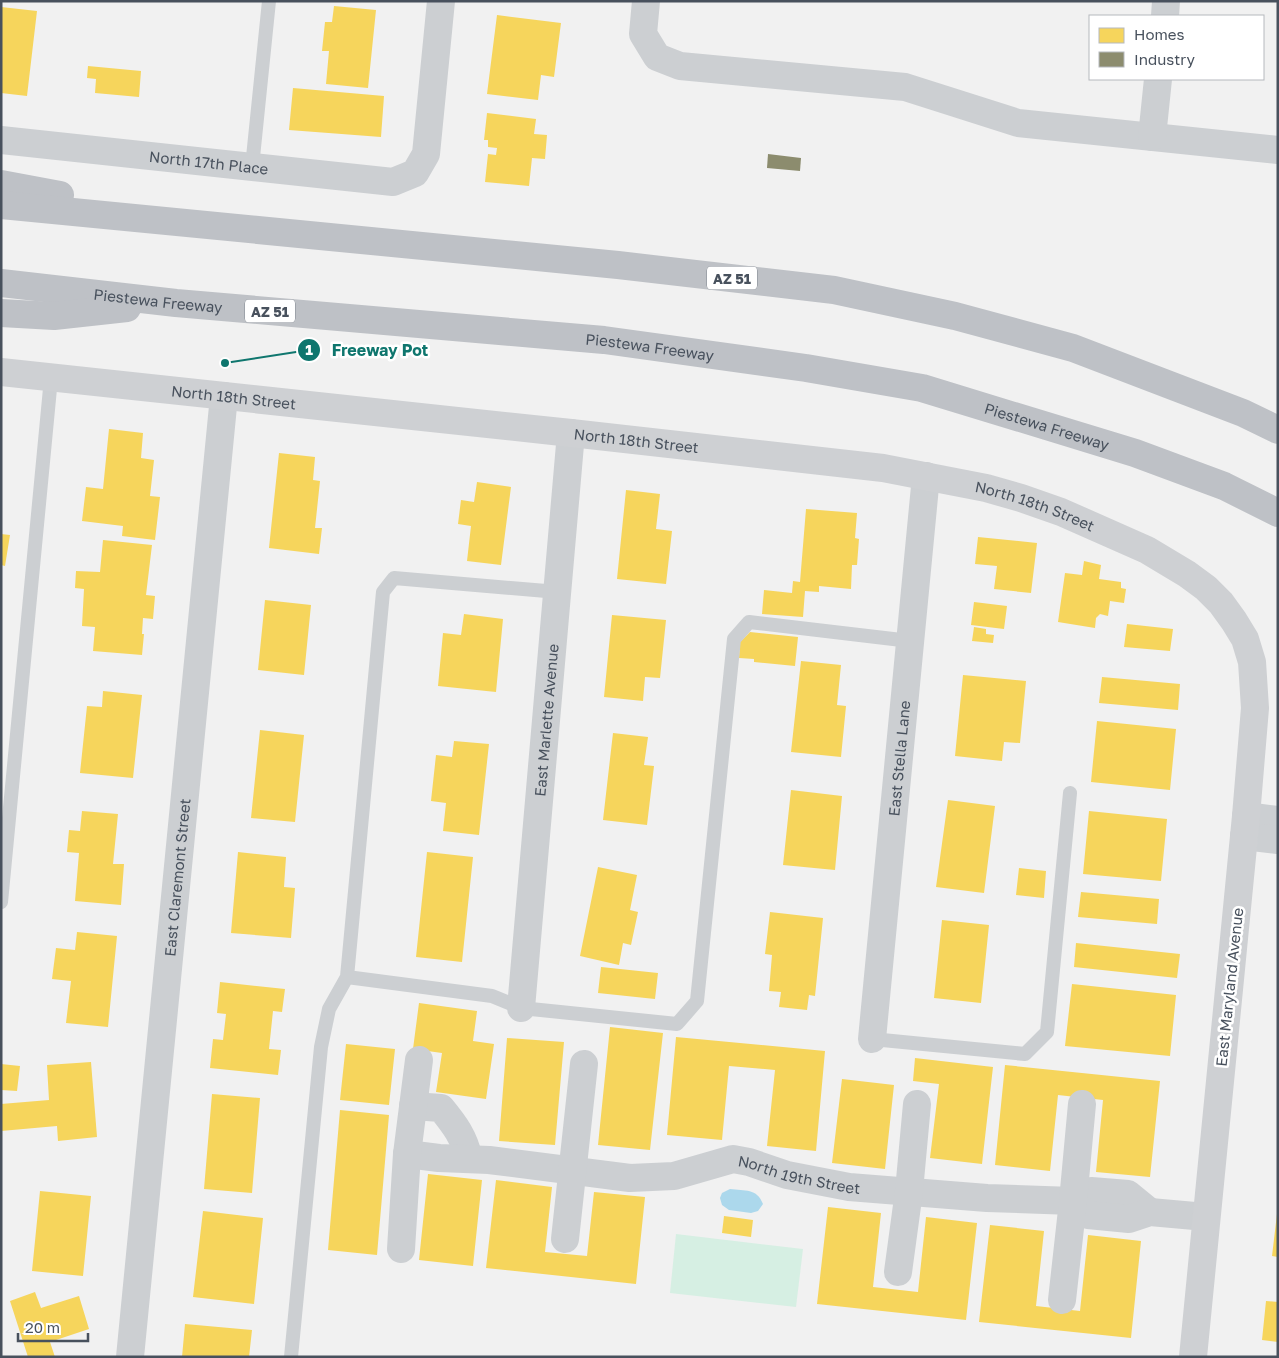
<svg xmlns="http://www.w3.org/2000/svg" width="1279" height="1358" font-family="'Golos Text',sans-serif">
<style>
.green{fill:#d6efe3}
.water{fill:#acd8ec}
.homes{fill:#f6d55c}
.industry{fill:#8c8c6e}
.lines{fill:none;stroke-linecap:round;stroke-linejoin:round}
.lane{stroke:#cccfd2;stroke-width:14}
.street{stroke:#cccfd2;stroke-width:28}
.secondary{stroke:#ced0d3;stroke-width:28}
.highway{stroke:#bec1c6;stroke-width:28}
.labels{text-anchor:middle;dominant-baseline:central;stroke-width:5;stroke-linejoin:round;paint-order:stroke}
.shield{fill:#fff;stroke:#7f858e;stroke-width:1}
.shield-label{font-size:14px;font-weight:bold;fill:#48515d}
.street-label{font-size:15px;fill:#48515d;stroke:#fff}
.leader{fill:none;stroke:#0f766e;stroke-width:2}
.callout-dot{fill:#0f766e;stroke:#fff;stroke-width:2}
.mark-label{font-size:15px;text-anchor:middle;font-weight:bold;fill:#fff}
.callout-label{font-size:16px;text-anchor:middle;font-weight:bold;fill:#0f766e;stroke:#fff;stroke-width:5;stroke-linejoin:round;paint-order:stroke}
</style>
<rect width="100%" height="100%" fill="#f1f1f1"/>
<!-- green -->
<path class="green" d="M 676,1234 L 803,1249 L 796,1307 L 670,1293 Z"/>
<!-- water -->
<path class="water" d="M 730,1189 C 745,1191 757,1188 763,1204 L 758,1211 L 751,1213 L 729,1210 L 722,1205 L 720,1198 L 722,1193 Z"/>
<!-- homes -->
<path class="homes" d="M 334,6 L 376,10 L 368,88 L 326,84 L 329,51 L 322,51 L 325,22 L 332,22 Z
M 1,7 L 37,11 L 27,96 L 1,93 Z
M 497,15 L 561,23 L 554,77 L 541,75 L 538,100 L 487,94 Z
M 88,66 L 141,71 L 139,97 L 95,93 L 96,79 L 87,78 Z
M 293,88 L 384,96 L 381,137 L 289,130 Z
M 487,113 L 536,119 L 534,134 L 547,135 L 545,159 L 532,158 L 529,186 L 485,182 L 488,154 L 496,155 L 497,148 L 488,147 L 488,140 L 484,140 Z
M 109,429 L 143,433 L 141,458 L 154,460 L 150,496 L 160,497 L 155,540 L 122,536 L 123,526 L 82,521 L 86,487 L 103,489 Z
M 279,453 L 315,457 L 313,480 L 320,481 L 315,528 L 322,528 L 319,554 L 269,548 Z
M 477,482 L 511,487 L 501,565 L 467,561 L 471,526 L 458,524 L 461,500 L 474,502 Z
M 626,490 L 660,494 L 656,529 L 672,531 L 666,584 L 617,579 Z
M 806,509 L 857,513 L 855,538 L 859,539 L 857,565 L 852,565 L 851,589 L 819,586 L 819,592 L 805,591 L 803,617 L 762,614 L 764,590 L 792,593 L 793,581 L 800,582 Z
M 1,534 L 10,535 L 5,566 L 1,565 Z
M 978,537 L 1037,543 L 1031,593 L 994,589 L 997,566 L 975,564 Z
M 103,540 L 152,545 L 146,595 L 155,596 L 153,619 L 143,618 L 142,634 L 144,634 L 142,655 L 93,651 L 95,627 L 82,626 L 84,589 L 75,588 L 76,571 L 100,572 Z
M 1084,561 L 1101,565 L 1099,579 L 1121,582 L 1121,588 L 1126,589 L 1124,603 L 1110,601 L 1108,616 L 1100,614 L 1096,618 L 1095,628 L 1058,622 L 1065,573 L 1082,575 Z
M 265,600 L 311,605 L 304,675 L 258,670 Z
M 974,602 L 1007,606 L 1004,629 L 971,625 Z
M 464,614 L 503,619 L 496,692 L 438,686 L 443,633 L 461,635 Z
M 612,615 L 666,620 L 660,678 L 645,677 L 643,701 L 604,697 Z
M 1127,624 L 1173,629 L 1170,651 L 1124,647 Z
M 974,627 L 986,629 L 986,634 L 994,635 L 993,643 L 972,641 Z
M 750,632 L 798,637 L 795,666 L 754,662 L 754,659 L 739,658 L 740,642 Z
M 801,661 L 841,665 L 837,705 L 846,706 L 841,757 L 791,752 Z
M 963,675 L 1026,681 L 1020,743 L 1004,742 L 1002,761 L 955,756 Z
M 1102,677 L 1180,684 L 1178,710 L 1099,703 Z
M 103,691 L 142,695 L 133,778 L 80,773 L 87,706 L 102,707 Z
M 1097,721 L 1176,729 L 1170,790 L 1091,782 Z
M 260,730 L 304,735 L 295,822 L 251,818 Z
M 613,733 L 648,737 L 644,765 L 654,766 L 647,825 L 603,820 Z
M 454,741 L 489,744 L 479,835 L 443,831 L 446,803 L 431,801 L 436,755 L 452,757 Z
M 791,790 L 842,796 L 835,870 L 783,865 Z
M 948,800 L 995,806 L 984,893 L 936,887 Z
M 82,811 L 118,814 L 113,864 L 124,864 L 121,905 L 75,901 L 79,853 L 67,852 L 69,830 L 80,831 Z
M 1089,811 L 1167,819 L 1161,881 L 1083,874 Z
M 238,852 L 286,857 L 284,887 L 295,888 L 291,938 L 231,933 Z
M 427,852 L 473,857 L 462,962 L 416,957 Z
M 598,867 L 637,875 L 630,910 L 638,912 L 631,945 L 623,943 L 619,965 L 580,956 Z
M 1019,868 L 1046,871 L 1044,898 L 1016,895 Z
M 1081,892 L 1159,899 L 1157,924 L 1078,917 Z
M 770,912 L 823,918 L 815,996 L 809,995 L 807,1010 L 779,1007 L 781,992 L 769,991 L 772,955 L 765,954 Z
M 942,920 L 989,925 L 981,1003 L 934,998 Z
M 77,932 L 117,936 L 108,1027 L 66,1023 L 71,981 L 52,979 L 56,948 L 75,950 Z
M 1076,943 L 1180,954 L 1177,978 L 1074,967 Z
M 601,967 L 658,973 L 655,999 L 598,993 Z
M 220,982 L 285,989 L 282,1012 L 273,1011 L 269,1049 L 281,1050 L 278,1075 L 210,1068 L 213,1039 L 223,1040 L 226,1014 L 217,1013 Z
M 1072,984 L 1176,995 L 1170,1056 L 1065,1046 Z
M 419,1003 L 477,1011 L 473,1041 L 494,1044 L 486,1099 L 436,1092 L 442,1053 L 413,1049 Z
M 610,1027 L 663,1033 L 650,1150 L 598,1145 Z
M 676,1037 L 825,1051 L 816,1151 L 767,1146 L 775,1070 L 729,1066 L 722,1140 L 667,1135 Z
M 507,1038 L 564,1042 L 555,1145 L 499,1141 Z
M 346,1044 L 395,1049 L 389,1105 L 340,1100 Z
M 915,1058 L 993,1067 L 982,1164 L 930,1158 L 939,1084 L 913,1081 Z
M 91,1062 L 97,1137 L 58,1141 L 57,1126 L 1,1131 L 1,1104 L 49,1100 L 47,1065 Z
M 1,1064 L 20,1066 L 17,1091 L 1,1090 Z
M 1005,1065 L 1160,1081 L 1150,1177 L 1096,1172 L 1103,1100 L 1058,1095 L 1050,1171 L 995,1165 Z
M 842,1079 L 894,1085 L 885,1169 L 832,1163 Z
M 212,1094 L 260,1098 L 252,1193 L 204,1189 Z
M 340,1110 L 389,1115 L 377,1255 L 328,1250 Z
M 428,1174 L 482,1180 L 473,1266 L 419,1260 Z
M 496,1180 L 552,1187 L 545,1252 L 587,1256 L 594,1192 L 645,1197 L 636,1284 L 486,1268 Z
M 40,1191 L 91,1196 L 83,1276 L 32,1271 Z
M 828,1207 L 881,1213 L 873,1287 L 918,1292 L 926,1217 L 977,1223 L 966,1320 L 817,1304 Z
M 203,1211 L 263,1218 L 254,1304 L 193,1297 Z
M 1277,1214 L 1278,1214 L 1278,1257 L 1272,1256 Z
M 724,1216 L 753,1220 L 751,1237 L 722,1233 Z
M 990,1225 L 1044,1231 L 1036,1306 L 1080,1311 L 1088,1235 L 1141,1241 L 1131,1338 L 979,1322 Z
M 35,1292 L 41,1308 L 79,1296 L 89,1329 L 50,1342 L 55,1357 L 28,1357 L 10,1301 Z
M 1266,1301 L 1278,1302 L 1278,1342 L 1262,1340 Z
M 185,1324 L 252,1330 L 249,1357 L 182,1357 Z"/>
<!-- industry -->
<path class="industry" d="M 768,154 L 801,158 L 800,171 L 767,168 Z"/>
<g class="lines">
<!-- lane -->
<path class="lane" d="M 252,167 L 269,1
M 1,902 L 51,378
M 347,977 L 492,996 L 521,1008 L 677,1024 L 697,1001 L 734,639 L 749,622 L 910,641
M 872,1039 L 1025,1054 L 1047,1032 L 1070,793
M 291,1357 L 321,1047 L 329,1009 L 347,977 L 383,592 L 394,578 L 558,592"/>
<!-- street -->
<g class="street">
<path d="M 646,1 L 643,34 L 657,57 L 680,66 L 905,87 L 1018,123 L 1278,150"/>
<path d="M 1165,16 L 1166,1"/>
<path d="M 1152,137 L 1158,79"/>
<path id="s1" d="M 1,140 L 393,182 L 415,173 L 426,154 L 441,1"/>
<path d="M 1246,816 L 1278,820"/>
<path d="M 1244,836 L 1278,840"/>
<path id="s2" d="M 521,1008 L 571,433"/>
<path id="s3" d="M 872,1039 L 926,476"/>
<path d="M 413,1106 L 441,1108 C 455,1125 464,1137 469,1159"/>
<path id="s4" d="M 407,1154 L 439,1158 L 489,1160 L 630,1178 L 674,1176 L 733,1159 L 749,1162 L 787,1175 L 849,1187 L 987,1198 L 1073,1201 L 1091,1191 L 1128,1194 L 1150,1212"/>
<path d="M 1073,1201 L 1088,1215 L 1129,1219 L 1150,1212 L 1206,1217"/>
<path d="M 565,1239 L 584,1064"/>
<path d="M 401,1249 L 407,1154 L 419,1060"/>
<path d="M 898,1272 L 909,1191 L 917,1104"/>
<path d="M 1062,1300 L 1073,1201 L 1082,1104"/>
<path id="s5" d="M 130,1357 L 224,396"/>
</g>
<!-- secondary -->
<path class="secondary" id="s6" d="M 1,372 L 571,433 L 883,468 L 986,488 L 1021,498 L 1061,512 L 1147,550 L 1187,574 L 1206,588 L 1221,603 L 1234,621 L 1245,639 L 1252,662 L 1255,708 L 1246,816 L 1193,1357"/>
<!-- highway -->
<g class="highway">
<path d="M 1,184 L 60,195"/>
<path d="M 1,205 L 618,265 L 834,290 L 955,316 L 1073,348 L 1243,413 L 1278,430"/>
<path id="s7" d="M 1,283 L 176,303 L 604,340 L 806,368 L 922,388 L 1135,453 L 1224,486 L 1278,513"/>
<path d="M 1,313 L 54,316 L 127,308"/>
</g>
</g>
<g class="labels">
<!-- shield labels -->
<g class="shield">
<rect x="707" y="266.5" width="50" height="23" rx="4"/>
<rect x="245" y="299.5" width="50" height="23" rx="4"/>
</g>
<g class="shield-label">
<text x="732" y="278">AZ 51</text>
<text x="270" y="311">AZ 51</text>
</g>
<!-- street labels -->
<g class="street-label">
<text stroke="none"><textPath href="#s1" startOffset="209">North 17th Place</textPath></text>
<text stroke="none"><textPath href="#s7" startOffset="158">Piestewa Freeway</textPath></text>
<text stroke="none"><textPath href="#s7" startOffset="652">Piestewa Freeway</textPath></text>
<text stroke="none"><textPath href="#s6" startOffset="234">North 18th Street</textPath></text>
<text stroke="none"><textPath href="#s7" startOffset="1058">Piestewa Freeway</textPath></text>
<text stroke="none"><textPath href="#s6" startOffset="639">North 18th Street</textPath></text>
<text stroke="none"><textPath href="#s6" startOffset="1044">North 18th Street</textPath></text>
<text stroke="none"><textPath href="#s2" startOffset="289">East Marlette Avenue</textPath></text>
<text stroke="none"><textPath href="#s3" startOffset="282">East Stella Lane</textPath></text>
<text stroke="none"><textPath href="#s5" startOffset="482">East Claremont Street</textPath></text>
<text transform="translate(1229 987) rotate(-84)">East Maryland Avenue</text>
<text stroke="none"><textPath href="#s4" startOffset="398">North 19th Street</textPath></text>
</g>
</g>
<!-- callouts -->
<path class="leader" d="M225 363L309 350"/>
<g class="callout-dot">
<circle cx="225" cy="363" r="5"/>
<circle cx="309" cy="350" r="12"/>
</g>
<g class="mark-label">
<text x="309" y="355">1</text>
</g>
<g class="callout-label">
<text x="380" y="356">Freeway Pot</text>
</g>
<!-- border -->
<rect width="1279" height="1358" fill="none" stroke="#48515d" stroke-width="5"/>
<!-- legend -->
<rect x="1089" y="15" width="175" height="65" fill="#ffffff" stroke="#b6b9be"/>
<rect x="1099" y="28" width="25" height="15" fill="#f6d55c" stroke="#b6b9be"/>
<text x="1134" y="40" font-size="15" fill="#48515d">Homes</text>
<rect x="1099" y="52" width="25" height="15" fill="#8c8c6e" stroke="#b6b9be"/>
<text x="1134" y="65" font-size="15" fill="#48515d">Industry</text>
<!-- scale -->
<path d="M18 1333v8h70v-8" fill="none" stroke="#48515d" stroke-width="2.5"/>
<text x="25" y="1333" font-size="15" fill="#48515d" stroke="#ffffff" stroke-width="4" paint-order="stroke">20 m</text>
</svg>
